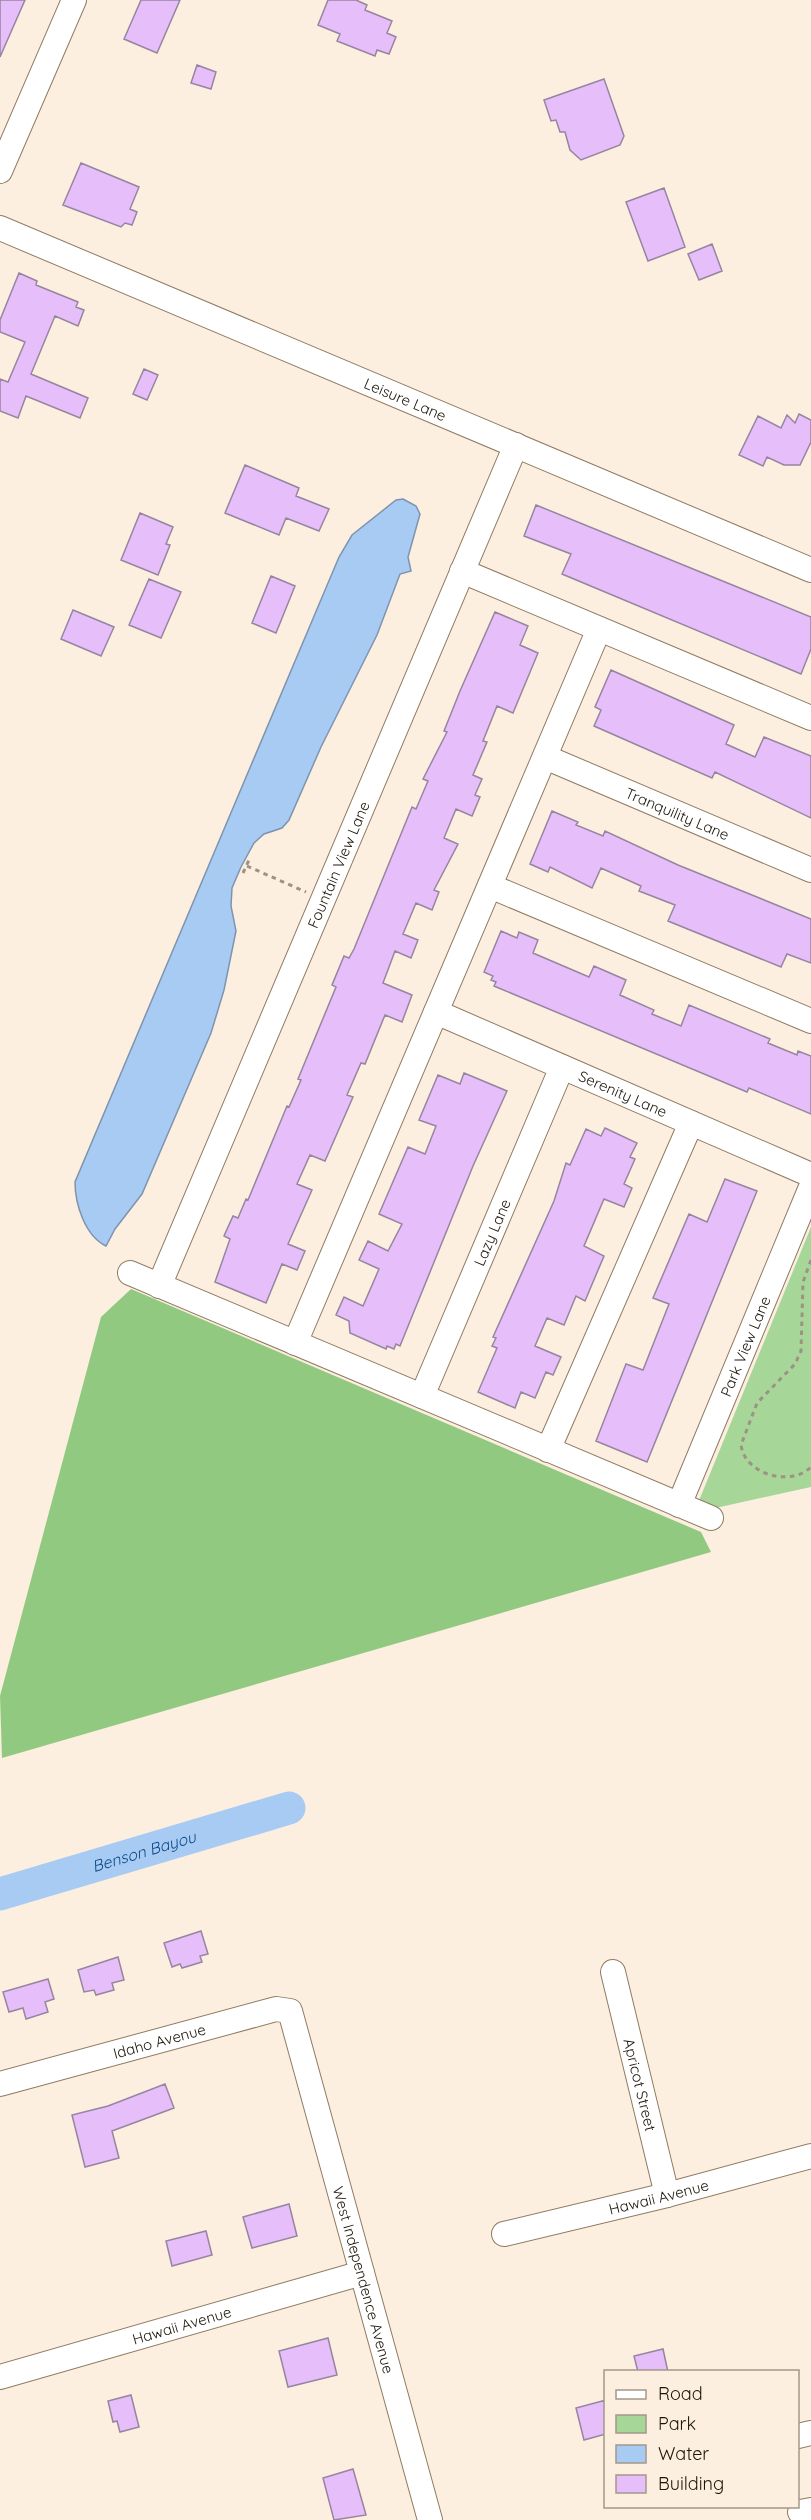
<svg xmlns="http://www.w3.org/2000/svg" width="811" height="2520" font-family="Quicksand,sans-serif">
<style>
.green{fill:#a6d799}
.forest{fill:#91c981}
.water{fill:#a8cbf4;stroke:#7e94ae;stroke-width:1.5}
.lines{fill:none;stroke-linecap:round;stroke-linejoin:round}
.river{stroke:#a8cbf4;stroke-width:33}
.building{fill:#e5befa;stroke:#9685a0;stroke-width:1.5}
.minor-casing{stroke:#8f7b63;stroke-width:26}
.path{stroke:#9d9284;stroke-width:3;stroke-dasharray:4.5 4.5;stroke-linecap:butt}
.minor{stroke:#fff;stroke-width:24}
.labels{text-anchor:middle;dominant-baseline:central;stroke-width:4.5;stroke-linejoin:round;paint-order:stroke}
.street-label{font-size:15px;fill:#1c150b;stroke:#fdefdf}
.water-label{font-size:16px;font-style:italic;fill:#0f4b87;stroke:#fdefdf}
</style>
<rect width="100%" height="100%" fill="#fdefdf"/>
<!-- green -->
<path class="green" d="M 811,1227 L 811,1487 L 711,1509 L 698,1503 Z"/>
<!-- forest -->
<path class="forest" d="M 131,1289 L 701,1532 L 711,1552 L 2,1758 L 0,1696 L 101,1317 Z"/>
<!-- water -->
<path class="water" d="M 403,499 L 416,506 L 420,514 L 408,557 L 411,571 L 400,574 L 377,635 L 321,747 L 289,820 L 282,828 L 264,834 L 254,843 L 241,867 L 232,888 L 231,906 L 236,931 L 224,990 L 211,1033 L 142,1194 L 115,1229 L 106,1246 C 85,1236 75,1204 75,1182 L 339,557 L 352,535 L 396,500 Z"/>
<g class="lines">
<!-- river -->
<path class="river" id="s1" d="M 0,1894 L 289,1808"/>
</g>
<!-- building -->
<path class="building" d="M 0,0 L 25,0 L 0,57 Z
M 141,0 L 180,0 L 157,53 L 124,39 Z
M 328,0 L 356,0 L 367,5 L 365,10 L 392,21 L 387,33 L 396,37 L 389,54 L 377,50 L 375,56 L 337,41 L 340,34 L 318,25 Z
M 197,65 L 216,72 L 211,89 L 191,83 Z
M 604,79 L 624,136 L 620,145 L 581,160 L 570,150 L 565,132 L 560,132 L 556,120 L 551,121 L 544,100 Z
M 81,163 L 139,187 L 130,209 L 137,212 L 132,225 L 125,223 L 121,227 L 63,205 Z
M 664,188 L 685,247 L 648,261 L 626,202 Z
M 712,244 L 722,271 L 699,280 L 688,254 Z
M 19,273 L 37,281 L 36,285 L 78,302 L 76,307 L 84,310 L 78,326 L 55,316 L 31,374 L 88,398 L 80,418 L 26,396 L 18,418 L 0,411 L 0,379 L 8,382 L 25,342 L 0,332 L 0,320 Z
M 144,369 L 158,375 L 147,400 L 133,394 Z
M 799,414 L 811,420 L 811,442 L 800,465 L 784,465 L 767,457 L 763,466 L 739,455 L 758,416 L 781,428 L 787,415 L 795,423 Z
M 245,465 L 299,488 L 296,496 L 329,509 L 319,531 L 286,518 L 279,535 L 225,513 Z
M 536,505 L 811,617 L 811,649 L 801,674 L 562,574 L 571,554 L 524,536 Z
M 140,513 L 173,527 L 166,544 L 170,545 L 158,575 L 121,560 Z
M 271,576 L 295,586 L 276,633 L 252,623 Z
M 149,579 L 181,592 L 161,638 L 129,625 Z
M 73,610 L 114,627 L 101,656 L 61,639 Z
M 495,612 L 528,626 L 520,645 L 538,653 L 513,713 L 497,706 L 483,741 L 487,742 L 473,775 L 482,779 L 475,795 L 480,797 L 472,816 L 456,809 L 444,838 L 458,844 L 434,890 L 439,892 L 432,910 L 416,903 L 403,934 L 418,940 L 411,958 L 395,951 L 383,983 L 412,995 L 402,1022 L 385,1015 L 365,1064 L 361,1063 L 347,1095 L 353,1097 L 325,1161 L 310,1155 L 297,1184 L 312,1190 L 288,1244 L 305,1251 L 297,1270 L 282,1264 L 266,1303 L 215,1282 L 230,1239 L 224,1236 L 233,1216 L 238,1218 L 246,1199 L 248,1200 L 287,1106 L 289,1107 L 301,1080 L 298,1079 L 336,987 L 332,985 L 344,956 L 349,958 L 354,949 L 412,807 L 416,809 L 428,781 L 423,779 L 447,732 L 444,731 L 460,691 Z
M 611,670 L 734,725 L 726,744 L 755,757 L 764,737 L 811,756 L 811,818 L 715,772 L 712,778 L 594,726 L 601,710 L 595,707 Z
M 552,811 L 578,822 L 576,825 L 603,836 L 605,831 L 678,865 L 811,919 L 811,963 L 787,954 L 781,967 L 668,921 L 675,905 L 639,891 L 641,886 L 601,868 L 592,888 L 550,867 L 548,872 L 530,864 Z
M 501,931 L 517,938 L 519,932 L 538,940 L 533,953 L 589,977 L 594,966 L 626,980 L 620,995 L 654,1010 L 652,1014 L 681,1026 L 689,1005 L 770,1039 L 768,1043 L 797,1055 L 798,1051 L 811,1056 L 811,1114 L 749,1088 L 747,1092 L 494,986 L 496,982 L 491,980 L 493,976 L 484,972 Z
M 464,1073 L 507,1091 L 473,1166 L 400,1346 L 396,1344 L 394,1349 L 387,1346 L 386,1349 L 350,1333 L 349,1321 L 336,1315 L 344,1297 L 363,1306 L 379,1269 L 359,1260 L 368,1241 L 388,1251 L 402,1224 L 379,1214 L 408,1147 L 425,1154 L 436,1126 L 419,1120 L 438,1075 L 460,1084 Z
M 605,1128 L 637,1143 L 630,1157 L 635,1159 L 624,1184 L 632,1188 L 624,1207 L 604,1199 L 584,1246 L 604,1256 L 585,1301 L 576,1296 L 564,1325 L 547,1318 L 535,1346 L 561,1357 L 553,1375 L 546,1372 L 535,1398 L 521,1392 L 515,1408 L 478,1392 L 497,1348 L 492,1346 L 496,1338 L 493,1337 L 554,1201 L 566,1163 L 570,1165 L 586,1129 L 601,1136 Z
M 725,1179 L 757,1191 L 647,1462 L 596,1441 L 626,1364 L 643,1370 L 669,1304 L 653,1298 L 689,1214 L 707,1222 Z
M 201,1931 L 208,1954 L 200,1956 L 202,1962 L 182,1968 L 180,1964 L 172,1967 L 164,1943 Z
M 118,1957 L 124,1980 L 112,1983 L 114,1990 L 96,1995 L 94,1990 L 84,1992 L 78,1970 Z
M 48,1979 L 54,1999 L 45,2002 L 48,2012 L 26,2019 L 23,2008 L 9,2012 L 3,1992 Z
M 165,2084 L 174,2108 L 112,2131 L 119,2158 L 85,2167 L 72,2115 L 108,2106 Z
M 289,2204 L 297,2236 L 252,2248 L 243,2217 Z
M 206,2231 L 212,2255 L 172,2266 L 166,2241 Z
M 328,2338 L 337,2375 L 288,2387 L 279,2351 Z
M 663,2349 L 668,2372 L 638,2372 L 634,2356 Z
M 131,2395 L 139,2427 L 120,2432 L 117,2421 L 113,2422 L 108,2401 Z
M 606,2400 L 606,2434 L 584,2440 L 576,2408 Z
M 353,2469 L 366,2515 L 334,2520 L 323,2478 Z"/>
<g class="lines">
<!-- minor casing -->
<g class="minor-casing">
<g id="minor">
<path d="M 0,171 L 74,0"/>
<path id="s2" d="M 0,228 L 811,570"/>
<path d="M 462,571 L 811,718"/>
<path id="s3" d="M 545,757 L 811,870"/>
<path d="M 490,886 L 811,1021"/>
<path id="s4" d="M 436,1012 L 811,1175"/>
<path d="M 130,1273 L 711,1518"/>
<path id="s5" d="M 159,1286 L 516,445"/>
<path d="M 295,1343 L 599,629"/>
<path id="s6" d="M 422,1396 L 562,1067"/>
<path d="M 548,1450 L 691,1123"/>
<path id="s7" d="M 679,1505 L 811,1187"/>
<path id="s8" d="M 613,1972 L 667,2195"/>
<path id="s9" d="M 0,2084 L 276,2009 L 290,2011 L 430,2520"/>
<path id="s10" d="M 504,2234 L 667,2195 L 811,2156"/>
<path id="s11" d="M 0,2377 L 362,2273"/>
<path d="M 798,2436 L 811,2433"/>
<path d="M 800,2512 L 811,2510"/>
</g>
</g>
<!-- path -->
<path class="path" d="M 247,866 L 306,892
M 243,873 L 249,860
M 811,1260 L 803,1282 L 801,1351 L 795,1364 L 757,1403 L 741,1445 C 745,1475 791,1487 811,1467"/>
<!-- minor -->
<use href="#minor" class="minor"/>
</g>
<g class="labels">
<!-- street labels -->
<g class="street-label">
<text stroke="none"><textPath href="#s2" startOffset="440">Leisure Lane</textPath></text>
<text stroke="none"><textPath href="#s3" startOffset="144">Tranquility Lane</textPath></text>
<text stroke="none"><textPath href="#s5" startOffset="458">Fountain View Lane</textPath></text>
<text stroke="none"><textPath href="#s4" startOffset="204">Serenity Lane</textPath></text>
<text stroke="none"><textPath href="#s6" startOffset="178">Lazy Lane</textPath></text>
<text stroke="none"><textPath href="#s7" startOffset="172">Park View Lane</textPath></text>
<text stroke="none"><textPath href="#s9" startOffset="165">Idaho Avenue</textPath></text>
<text stroke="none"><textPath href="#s8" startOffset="116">Apricot Street</textPath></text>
<text stroke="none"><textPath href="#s10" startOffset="159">Hawaii Avenue</textPath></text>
<text stroke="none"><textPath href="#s9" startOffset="579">West Independence Avenue</textPath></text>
<text stroke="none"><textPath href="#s11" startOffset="189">Hawaii Avenue</textPath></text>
</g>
<!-- water labels -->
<g class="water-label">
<text stroke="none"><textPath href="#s1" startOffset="150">Benson Bayou</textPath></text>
</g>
</g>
<!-- legend -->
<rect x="604" y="2370" width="195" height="138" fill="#fdefdf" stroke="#a3988a" stroke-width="1.5"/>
<rect x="616" y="2390" width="30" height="9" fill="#ffffff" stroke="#a3988a" stroke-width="1.5"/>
<text x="658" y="2400" font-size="18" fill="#1c150b">Road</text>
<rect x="616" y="2415" width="30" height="18" fill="#a6d799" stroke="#a3988a" stroke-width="1.5"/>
<text x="658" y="2430" font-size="18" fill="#1c150b">Park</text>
<rect x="616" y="2445" width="30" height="18" fill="#a8cbf4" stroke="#a3988a" stroke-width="1.5"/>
<text x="658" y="2460" font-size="18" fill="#1c150b">Water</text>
<rect x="616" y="2475" width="30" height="18" fill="#e5befa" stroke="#a3988a" stroke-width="1.5"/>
<text x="658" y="2490" font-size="18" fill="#1c150b">Building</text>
</svg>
